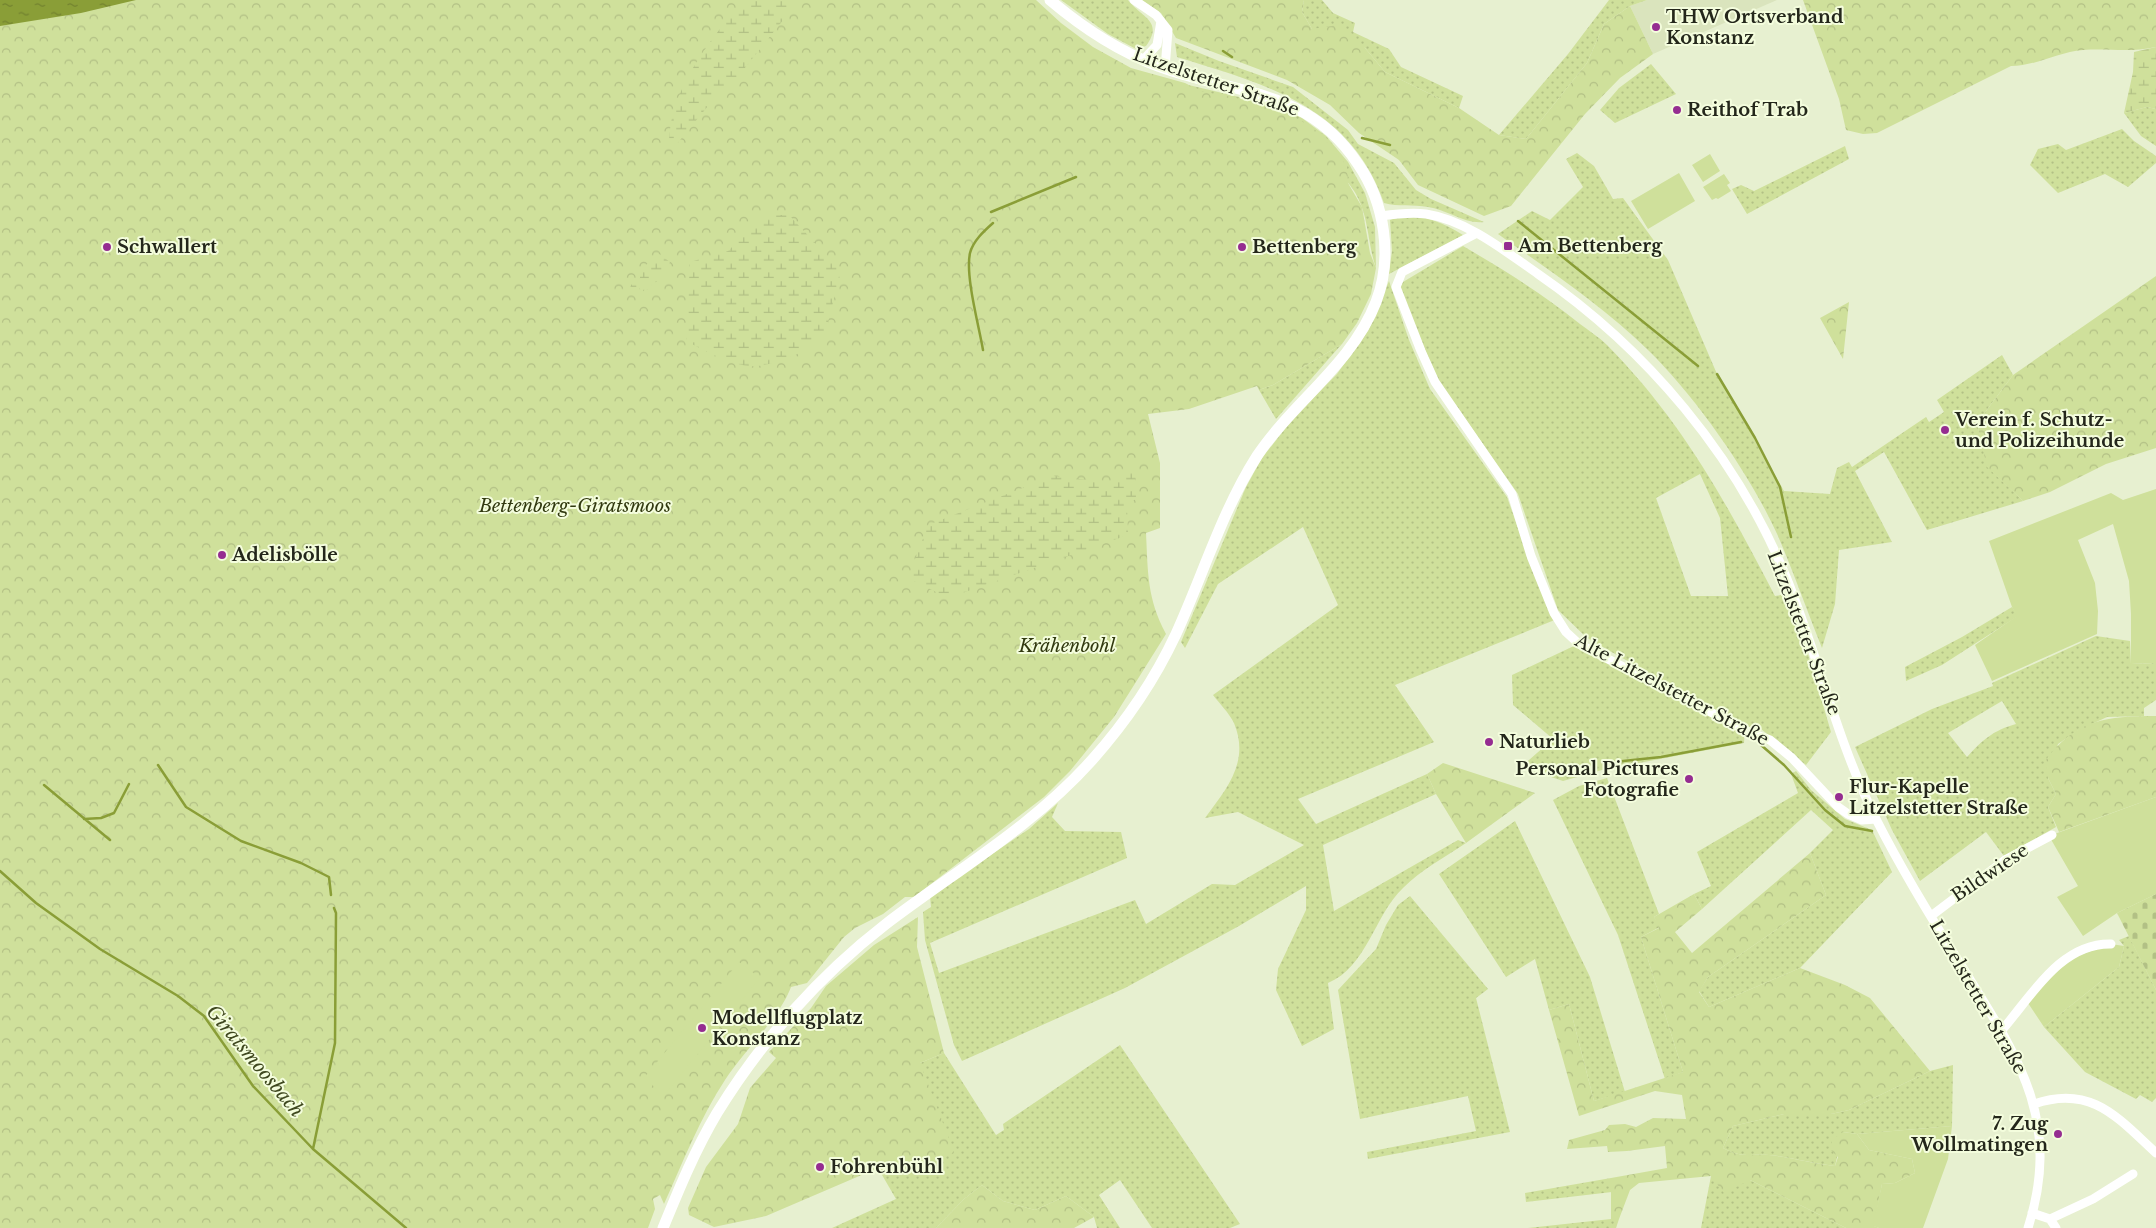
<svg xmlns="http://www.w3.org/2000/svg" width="2156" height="1228" font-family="'Libre Baskerville',serif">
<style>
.built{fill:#dae4bd}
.grass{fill:url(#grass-dots);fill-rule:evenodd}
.forest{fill:url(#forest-crowns)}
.wetland{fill:url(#wetland-marsh)}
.cemetery{fill:url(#cemetery-stones)}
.garden{fill:#cfe09b}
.water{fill:url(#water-ripples)}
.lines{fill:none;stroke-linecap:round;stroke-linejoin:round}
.stream{stroke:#8a9e37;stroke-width:2.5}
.street{stroke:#fff;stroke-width:9}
.secondary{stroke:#fff;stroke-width:11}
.poi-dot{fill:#952d91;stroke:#f4fddd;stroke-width:2}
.labels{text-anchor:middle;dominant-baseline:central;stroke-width:4;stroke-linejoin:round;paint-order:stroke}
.poi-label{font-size:18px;font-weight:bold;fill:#24271b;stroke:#f4fddd;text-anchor:start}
.street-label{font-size:18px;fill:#24271b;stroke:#f4fddd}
.park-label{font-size:18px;font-style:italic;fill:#31390f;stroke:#f4fddd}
.water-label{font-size:19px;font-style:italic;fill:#3f481f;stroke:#f4fddd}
</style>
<defs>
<pattern id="grass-dots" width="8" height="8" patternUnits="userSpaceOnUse" patternTransform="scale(1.25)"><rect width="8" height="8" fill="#cfe09b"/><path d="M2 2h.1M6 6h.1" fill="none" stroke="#b2c085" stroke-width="1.8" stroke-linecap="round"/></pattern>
<pattern id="forest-crowns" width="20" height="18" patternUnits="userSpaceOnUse" patternTransform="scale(1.25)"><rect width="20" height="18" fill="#cfe09b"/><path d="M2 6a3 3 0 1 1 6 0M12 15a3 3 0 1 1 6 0" fill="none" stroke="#b2c085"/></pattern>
<pattern id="wetland-marsh" width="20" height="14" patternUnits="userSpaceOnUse" patternTransform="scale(1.25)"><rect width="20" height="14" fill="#cfe09b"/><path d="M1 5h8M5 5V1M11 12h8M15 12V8" fill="none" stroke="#b2c085"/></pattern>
<pattern id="cemetery-stones" width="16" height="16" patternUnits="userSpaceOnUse" patternTransform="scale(1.25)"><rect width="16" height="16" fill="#cfe09b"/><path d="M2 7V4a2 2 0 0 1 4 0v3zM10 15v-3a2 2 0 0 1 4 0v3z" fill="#b2c085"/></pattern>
<pattern id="water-ripples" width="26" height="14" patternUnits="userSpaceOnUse" patternTransform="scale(1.25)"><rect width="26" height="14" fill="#8a9e37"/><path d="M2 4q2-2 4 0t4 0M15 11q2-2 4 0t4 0" fill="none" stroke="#71812e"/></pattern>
</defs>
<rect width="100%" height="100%" fill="#e7f0d0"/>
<!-- built -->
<path class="built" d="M 1647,0 L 1777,0 L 1653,54 L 1630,6 Z"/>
<!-- grass -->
<path class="grass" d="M 1061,0 L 1128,0 C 1142,18 1164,21 1146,46 L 1136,49 L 1108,34 Z
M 1304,0 L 1322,0 L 1333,13 L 1355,23 L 1353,32 L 1389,49 L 1401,67 L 1463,96 L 1459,108 L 1385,72 L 1365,48 L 1312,29 L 1302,12 Z
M 1609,0 L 1647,0 L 1630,6 L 1604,24 L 1587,63 L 1526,139 L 1499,135 L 1568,54 Z
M 1175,43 L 1219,61 L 1293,87 L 1348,130 L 1358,144 L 1394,163 L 1416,190 L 1431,199 L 1484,222 C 1466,225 1446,209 1428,207 C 1413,204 1398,207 1384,203 C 1350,106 1267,85 1177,57 Z
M 1651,64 L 1676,94 L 1615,123 L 1600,110 L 1619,88 Z
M 1159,78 L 1273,105 L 1302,118 L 1326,136 L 1348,162 L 1365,193 L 1375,227 L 1376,268 C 1368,246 1369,220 1358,198 C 1355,191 1349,184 1344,178 Z
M 2147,107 L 2156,109 L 2156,146 L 2141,136 L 2124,113 Z
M 2122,129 L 2134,141 L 2156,156 L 2156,163 L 2128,187 L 2105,174 L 2058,193 L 2030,165 L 2038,149 L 2058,144 L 2066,150 Z
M 1845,146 L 1849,159 L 1747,214 L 1732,189 L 1741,185 L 1754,191 Z
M 1577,153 L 1594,166 L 1613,199 L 1623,198 L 1668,260 L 1717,374 L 1784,491 L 1830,494 L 1837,468 L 1849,462 L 1852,467 L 1926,417 L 1929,422 L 1944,412 L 1937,400 L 2002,355 L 2013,375 L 1977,423 L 1988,467 L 2023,501 L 1927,530 L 1884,452 L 1855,471 L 1892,542 L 1839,550 L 1835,604 L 1822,648 C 1807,611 1794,573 1778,536 C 1750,474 1696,397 1648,350 C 1603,306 1550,271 1498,234 L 1532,211 L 1550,220 L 1583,187 L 1566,159 Z
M 1404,215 C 1427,216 1444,223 1463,235 L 1389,274 L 1392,251 L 1390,220 Z
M 1463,246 C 1504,270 1543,294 1580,324 C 1589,331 1599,337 1607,345 C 1682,421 1726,502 1775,596 L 1787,594 L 1795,610 L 1831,732 L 1806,765 L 1761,729 L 1745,727 L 1744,743 L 1602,770 L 1563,781 L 1521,767 L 1553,739 L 1513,705 L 1512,675 L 1576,645 L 1653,679 L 1654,676 L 1587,638 L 1558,610 L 1518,494 L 1438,380 L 1399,289 L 1403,282 ZM 1700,474 L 1720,518 L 1728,596 L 1691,596 L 1656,498 Z
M 1389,281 L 1409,340 L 1430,389 L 1507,497 L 1528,556 L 1557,619 L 1395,685 L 1434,742 L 1298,799 L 1316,824 L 1427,774 L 1436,794 L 1323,845 L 1334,911 L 1458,840 L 1466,843 C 1445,857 1421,870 1403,888 C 1375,914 1367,967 1328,983 L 1334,1029 L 1302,1046 L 1276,990 L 1278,969 L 1306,910 L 1306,886 L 1239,926 L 1125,988 L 962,1061 L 954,1045 L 925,940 L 923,912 L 931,907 L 930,896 L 1029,829 L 1058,803 L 1052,817 L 1065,831 L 1121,832 L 1127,858 L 930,943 L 939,973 L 1135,900 L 1146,924 L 1212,884 L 1235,885 L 1304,845 L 1238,812 L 1205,818 C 1227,788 1250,762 1234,723 C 1229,713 1220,704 1213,695 L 1338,605 L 1303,527 L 1218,584 L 1185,648 L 1181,642 L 1246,487 L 1262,458 L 1296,415 L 1337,374 L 1349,357 L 1368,331 Z
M 1342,344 L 1333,354 L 1276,419 L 1259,390 L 1273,385 Z
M 2012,607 L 2018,616 L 1942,665 L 1906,681 L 1905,667 L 1962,637 Z
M 2096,636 L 2130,641 L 2131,664 L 2156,663 L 2156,700 L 2144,708 L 2144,716 L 2107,717 L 2077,731 L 2058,744 L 2048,778 L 2056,794 L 2048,807 L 2056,827 L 2004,856 L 1986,832 L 1920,881 L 1892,830 L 1855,747 L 1932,709 L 1993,686 L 1992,683 ZM 2002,701 L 2016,724 C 1994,730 1982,740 1967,757 L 1948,733 Z
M 1796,771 L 1811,790 L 1845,819 L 1872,830 L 1892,872 L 1800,968 L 1709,1007 L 1699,991 L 1708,977 L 1826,895 L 1810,853 L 1833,830 L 1811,810 L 1702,909 L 1694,894 L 1711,886 L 1697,852 L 1798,793 L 1791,774 Z
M 1607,778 L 1659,914 L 1654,917 L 1660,927 L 1641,937 L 1683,1072 L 1665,1079 L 1618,935 L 1553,800 L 1579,786 Z
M 1515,821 L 1590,977 L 1625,1092 L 1594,1101 L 1569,1004 L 1549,1010 L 1535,959 L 1506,977 L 1439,874 Z
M 1410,896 L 1488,989 L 1476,998 L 1510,1132 L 1368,1159 L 1367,1152 L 1476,1131 L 1468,1096 L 1360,1119 L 1338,990 L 1376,949 L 1386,925 L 1398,905 Z
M 2129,936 L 2156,990 L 2156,1098 L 2152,1102 L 2140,1095 L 2136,1099 L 2085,1072 L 2044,1027 L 2119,967 L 2124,946 L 2119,940 Z
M 1120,1045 L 1240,1224 L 1230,1228 L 1152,1228 L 1120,1180 L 1099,1195 L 1120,1228 L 1097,1228 L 1094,1217 L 1066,1196 L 1035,1210 L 1003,1201 L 982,1185 L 964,1199 L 936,1228 L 832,1228 L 896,1199 L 878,1168 L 910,1172 L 920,1063 L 944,1053 L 996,1135 L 1004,1130 L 1003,1124 Z
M 1953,1065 L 1952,1126 L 1857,1134 L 1843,1132 L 1835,1166 C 1813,1164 1791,1157 1769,1155 C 1750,1154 1741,1158 1723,1148 L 1733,1126 L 1784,1114 L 1831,1114 L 1849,1110 L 1930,1071 Z
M 1711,1176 L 1750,1180 L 1846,1228 L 1701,1228 Z
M 1611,1178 L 1612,1192 L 1526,1202 L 1525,1193 Z
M 1611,1219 L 1619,1219 L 1616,1228 L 1528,1228 Z"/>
<!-- forest -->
<path class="forest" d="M 0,0 L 1036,0 L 1061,23 L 1093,47 L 1131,68 L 1185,83 L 1200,91 L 1250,101 L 1278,110 L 1303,122 L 1318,132 L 1347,166 L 1348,183 L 1362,207 L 1370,253 L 1376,268 L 1371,294 L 1357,323 L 1342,344 L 1273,385 L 1259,390 L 1257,386 L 1189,409 L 1148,414 L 1160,463 L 1160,528 L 1146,533 C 1148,573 1147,598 1166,634 L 1114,717 L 1070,771 L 1044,797 L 914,897 L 905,897 L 883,914 L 855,928 L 844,937 L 807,983 L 791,987 C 780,1017 744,1051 725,1080 C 700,1118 683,1162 664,1204 L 660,1195 L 653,1199 L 655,1209 L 648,1228 L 0,1228 Z
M 1142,0 L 1304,0 L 1302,12 L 1312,29 L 1338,25 L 1365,48 L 1385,72 L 1459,108 L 1499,135 L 1526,139 L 1587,63 L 1604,24 L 1630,6 L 1653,54 L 1620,78 L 1585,114 L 1511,206 L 1484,216 L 1418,185 L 1399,160 L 1359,133 L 1330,105 L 1287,80 L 1176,38 L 1161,13 Z
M 1803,0 L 2156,0 L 2156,47 C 2128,53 2110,48 2083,50 C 2058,52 2036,66 2011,66 L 1877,133 L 1863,134 L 1846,130 L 1839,99 Z
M 2156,276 L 2156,448 L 2106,464 L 2050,492 L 2023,501 L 1987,467 L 1977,423 L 2013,375 Z
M 1849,302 L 1843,359 L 1820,318 Z
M 2156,716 L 2156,797 L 2059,832 L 2048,807 L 2056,794 L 2048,778 L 2045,761 C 2076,719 2107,716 2156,716 Z
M 1443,763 L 1535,793 L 1466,843 L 1436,794 L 1427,774 Z
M 1810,853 L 1826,895 L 1708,977 L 1699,992 L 1709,1007 L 1800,968 L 1845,985 L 1870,998 L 1930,1071 L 1849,1110 L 1831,1114 L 1784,1114 L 1733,1126 L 1723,1148 C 1741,1158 1750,1154 1769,1155 C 1791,1157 1812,1164 1835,1166 L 1838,1157 L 1831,1150 L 1832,1140 L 1843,1132 L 1857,1134 L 1869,1150 L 1912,1159 L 1915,1173 L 1895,1183 L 1882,1184 L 1874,1226 L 1879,1228 L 1846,1228 L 1750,1180 L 1724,1193 L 1711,1176 L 1639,1183 L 1630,1190 L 1619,1219 L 1611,1219 L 1611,1178 L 1667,1168 L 1665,1146 L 1627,1151 L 1608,1152 L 1607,1146 L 1567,1149 L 1569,1140 L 1605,1130 L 1609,1125 L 1625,1124 L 1636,1127 L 1653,1118 L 1686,1119 L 1682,1095 L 1655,1091 L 1579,1116 L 1549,1010 L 1569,1004 L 1594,1101 L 1683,1072 L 1641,937 L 1659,928 L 1654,917 L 1694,894 L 1702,909 L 1675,932 L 1692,953 Z
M 918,917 L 917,947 L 944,1053 L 920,1063 L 954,1152 L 915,1175 L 910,1171 L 878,1168 L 766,1216 L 714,1227 L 689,1215 L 688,1208 L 706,1167 L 738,1124 L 750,1088 L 776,1058 L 769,1052 L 811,1008 L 826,986 L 874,945 Z
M 982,1185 L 1003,1201 L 1035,1210 L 1066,1196 L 1094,1217 L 1074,1228 L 936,1228 L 964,1199 Z"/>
<!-- wetland -->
<path class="wetland" d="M 743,0 L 799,0 L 740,74 L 708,106 L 676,145 L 669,141 C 671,87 710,41 743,0 Z
M 2156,47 L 2156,109 L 2147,107 L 2124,113 L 2133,72 L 2134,52 Z
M 765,215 L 789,215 L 841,271 L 824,338 C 805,352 779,364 756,366 C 735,368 704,350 686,341 L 690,262 L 728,251 Z
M 659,254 L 670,262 L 663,277 L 650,286 L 650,290 L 646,289 L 642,292 L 638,286 L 636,291 L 630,289 L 631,285 L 640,278 L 640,270 Z
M 1135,467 L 1136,499 L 1127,504 L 1128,535 L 948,598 L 908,578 L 928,525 L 1053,476 L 1116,483 Z"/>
<!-- cemetery -->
<path class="cemetery" d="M 2156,894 L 2156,990 L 2117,913 Z"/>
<!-- garden -->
<path class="garden" d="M 1710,154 L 1720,171 L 1703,182 L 1692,165 Z
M 1679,173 L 1695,201 L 1648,229 L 1631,201 Z
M 1724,174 L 1730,183 L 1727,185 L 1731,191 L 1718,199 L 1716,198 L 1712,200 L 1703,187 Z
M 2156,489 L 2156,663 L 2131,664 L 2131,614 L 2129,581 L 2113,524 L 2078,540 L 2095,583 L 2098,611 L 2097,634 L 1992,681 L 1975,645 L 2017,616 L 2012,607 L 1989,541 L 2111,493 L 2123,500 Z
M 2156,797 L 2156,894 L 2117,913 L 2083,936 L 2057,897 L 2078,886 L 2049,836 Z
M 2111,944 L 2124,946 L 2119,967 L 2044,1027 L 2028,1003 L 2065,960 Z
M 739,962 L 760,978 L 664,1095 L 644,1078 Z
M 1952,1126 L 1948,1159 L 1923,1228 L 1879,1228 L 1873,1226 L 1882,1184 L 1895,1183 L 1915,1173 L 1912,1159 L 1869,1150 L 1857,1134 Z"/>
<!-- water -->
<path class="water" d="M 0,0 L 136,0 L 81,13 L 0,26 Z"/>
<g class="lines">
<!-- stream -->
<path class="stream" d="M 1223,51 L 1232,57
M 1362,138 L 1390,145
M 991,212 L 1076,177
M 1518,221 L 1698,366
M 983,350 C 979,326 965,276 970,253 C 973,241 984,231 993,223
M 1717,374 L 1755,438 L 1780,487 L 1791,537
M 1761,745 L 1784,765 L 1825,810 L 1845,826 L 1872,831
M 1614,762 L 1661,757 L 1741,742
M 158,765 L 186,807 L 241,841 L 301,863 L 329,877 L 331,895
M 44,785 L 110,840
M 84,819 L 101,818 L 114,813 L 129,784
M 0,871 L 36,903 L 100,949 L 178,996 L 204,1016 L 253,1086 L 313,1149 L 406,1228
M 313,1149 L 335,1043 L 336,913 L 334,908"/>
<!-- street -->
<path class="street" d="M 1134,0 L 1156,15 L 1168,30 L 1165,69
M 1143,60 L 1157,45 L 1161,21
M 1381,216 C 1395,214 1411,212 1426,214 C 1466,220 1505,251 1538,274 C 1647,349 1737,456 1787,579 C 1819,659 1838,744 1877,821 C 1902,870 1931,918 1961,965 C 2016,1054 2063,1118 2028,1228
M 1475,234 L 1402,272 L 1396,287 L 1421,351 L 1435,382 L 1512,494 L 1531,556 L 1554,613 L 1566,632 L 1579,644 L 1751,733 L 1770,740 L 1792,758 L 1838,807 L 1848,814 L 1862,820 L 1876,819
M 1931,916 L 2005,860 L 2052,835
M 2002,1030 C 2031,997 2060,943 2111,944
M 2034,1104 C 2091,1084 2118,1118 2156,1153
M 2032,1213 L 2050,1219
M 2050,1219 L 2093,1199 L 2133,1174
M 2050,1219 L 2056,1228"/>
<!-- secondary -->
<path class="secondary" d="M 663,1228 C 679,1189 695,1150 717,1113 C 761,1041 820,975 886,924 C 957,870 1032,827 1092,760 C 1125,723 1155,679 1176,634 C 1203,575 1222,511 1257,456 C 1293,402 1352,364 1376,302 C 1393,258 1385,203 1358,164 C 1307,87 1235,95 1158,66 C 1118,51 1083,28 1050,0"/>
</g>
<!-- markers -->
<g class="poi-dot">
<circle cx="1656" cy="27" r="5"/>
<circle cx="1677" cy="110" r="5"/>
<rect x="1503" y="241" width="10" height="10" rx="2.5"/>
<circle cx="107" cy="247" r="5"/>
<circle cx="1242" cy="247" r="5"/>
<circle cx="1945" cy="430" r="5"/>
<circle cx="222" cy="555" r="5"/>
<circle cx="1489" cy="742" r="5"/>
<circle cx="1689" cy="779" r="5"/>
<circle cx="1839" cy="797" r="5"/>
<circle cx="702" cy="1028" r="5"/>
<circle cx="2058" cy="1134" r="5"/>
<circle cx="820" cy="1167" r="5"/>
</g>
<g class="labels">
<!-- poi labels -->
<g class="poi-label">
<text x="1666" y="17">THW Ortsverband<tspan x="1666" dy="21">Konstanz</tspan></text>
<text x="1687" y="110">Reithof Trab</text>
<text x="1518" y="246">Am Bettenberg</text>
<text x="117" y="247">Schwallert</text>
<text x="1252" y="247">Bettenberg</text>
<text x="1955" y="420">Verein f. Schutz-<tspan x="1955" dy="21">und Polizeihunde</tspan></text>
<text x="232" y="555">Adelisbölle</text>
<text x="1499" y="742">Naturlieb</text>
<text x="1679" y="769" text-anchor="end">Personal Pictures<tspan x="1679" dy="21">Fotografie</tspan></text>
<text x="1849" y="787">Flur-Kapelle<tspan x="1849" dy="21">Litzelstetter Straße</tspan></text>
<text x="712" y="1018">Modellflugplatz<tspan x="712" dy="21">Konstanz</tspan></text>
<text x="2048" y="1124" text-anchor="end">7. Zug<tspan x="2048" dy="21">Wollmatingen</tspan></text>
<text x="830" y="1167">Fohrenbühl</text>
</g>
<!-- street labels -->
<g class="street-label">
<text transform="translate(1216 82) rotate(19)">Litzelstetter Straße</text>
<text transform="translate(1804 633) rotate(69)">Litzelstetter Straße</text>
<text transform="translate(1672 690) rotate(28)">Alte Litzelstetter Straße</text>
<text transform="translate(1990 873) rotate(-34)">Bildwiese</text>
<text transform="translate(1978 997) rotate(60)">Litzelstetter Straße</text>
</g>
<!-- park labels -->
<g class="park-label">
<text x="575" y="506">Bettenberg-Giratsmoos</text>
<text x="1067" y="646">Krähenbohl</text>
</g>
<!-- water labels -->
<g class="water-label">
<text transform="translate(255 1061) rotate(50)">Giratsmoosbach</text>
</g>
</g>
</svg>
